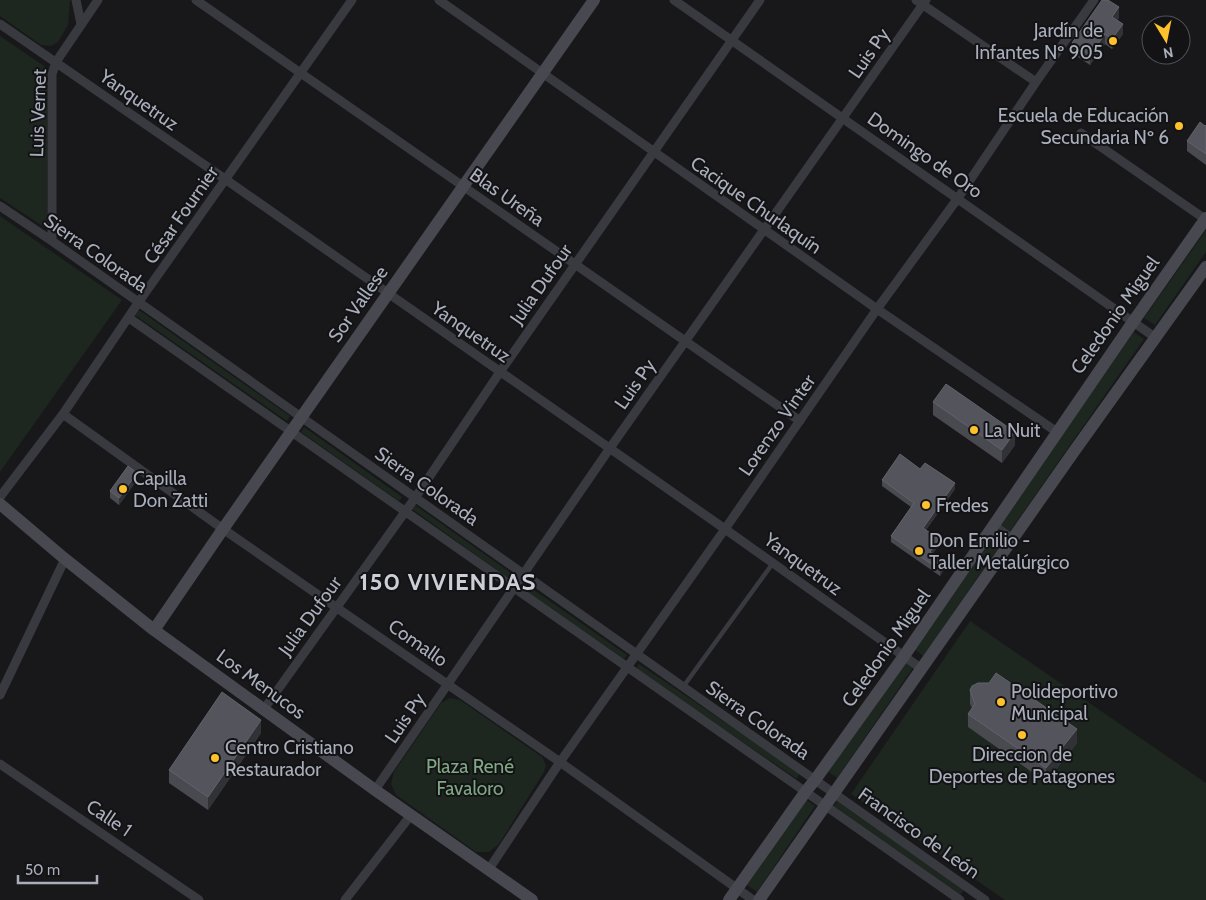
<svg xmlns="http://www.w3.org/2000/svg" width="1206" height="900" font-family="Cabin,sans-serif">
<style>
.green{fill:#1d261f}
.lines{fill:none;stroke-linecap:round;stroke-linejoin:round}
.lane{stroke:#393a40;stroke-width:4.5}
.street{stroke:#393a40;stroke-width:9}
.secondary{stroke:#474850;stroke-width:12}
.wall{fill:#494a50}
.shaded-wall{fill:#313236}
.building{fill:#54555c;stroke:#61636a}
.poi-dot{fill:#ffc12c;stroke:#131316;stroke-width:2}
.labels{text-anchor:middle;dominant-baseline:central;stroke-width:4;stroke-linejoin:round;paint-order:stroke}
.poi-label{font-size:19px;fill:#a9aebb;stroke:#131316;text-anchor:start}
.street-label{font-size:19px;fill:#a9aebb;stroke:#131316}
.park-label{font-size:19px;fill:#7fa883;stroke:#131316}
.district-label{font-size:24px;font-weight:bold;letter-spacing:1px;fill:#cbcdd7;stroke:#131316}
</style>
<rect width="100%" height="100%" fill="#18181b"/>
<!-- green -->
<path class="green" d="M 0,0 L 70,0 L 68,25 L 58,42 L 51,46 L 41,45 L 0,16 Z
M 0,36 L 47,68 L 47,229 L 0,198 Z
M 0,216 L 122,300 L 0,472 Z
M 1206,230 L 1206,252 L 1155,325 L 1144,318 Z
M 139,310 L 290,416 L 287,421 L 135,315 Z
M 1134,332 L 1144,339 L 923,656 L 913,648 Z
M 304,427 L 402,497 L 399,501 L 301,432 Z
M 415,505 L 511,573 L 508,578 L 412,509 Z
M 524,583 L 627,655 L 624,659 L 521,588 Z
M 970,621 L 1206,783 L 1206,900 L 1005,900 L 851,794 Z
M 904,661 L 913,668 L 837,778 L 827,771 Z
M 639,664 L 800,773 L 797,779 L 636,669 Z
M 450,698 L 460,700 L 542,757 L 546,765 L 544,772 L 499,844 L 489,852 L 476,852 L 396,795 L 391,784 L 394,772 L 441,703 Z
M 805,799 L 815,806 L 757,892 L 747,885 Z
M 837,801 L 964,890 L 960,895 L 834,806 Z"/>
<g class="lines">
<!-- lane -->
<path class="lane" d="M 996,524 L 1012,536
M 683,687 L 773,563"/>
<!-- street -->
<path class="street" d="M 76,0 L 81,24
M 196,0 L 800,421
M 439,0 L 877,309 L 1057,432
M 674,0 L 1156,338
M 916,0 L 1036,82
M 0,24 L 225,179 L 725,529 L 922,669
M 1081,133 L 1205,219
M 0,206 L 52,241 L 985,900
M 52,241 L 52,74 L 56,62 L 98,0
M 129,318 L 960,900
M 63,414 L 223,529 L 560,762 L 753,900
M 0,497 L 63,414 L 138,303 L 352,0
M 0,695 L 65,559
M 264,709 L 415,498 L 500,372 L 760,0
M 0,764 L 199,900
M 375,790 L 610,448 L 926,0
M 489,869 L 560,762 L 725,529 L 877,309 L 958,198 L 1036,82 L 1094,0
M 345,900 L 411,815"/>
<!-- secondary -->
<path class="secondary" d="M 0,504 L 65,559 L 154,630 L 375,790 L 532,900
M 154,630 L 223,529 L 594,0
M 729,900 L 806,791 L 815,780 L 904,656 L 1133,322 L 1206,218
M 759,900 L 1075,450 L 1206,267"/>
</g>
<!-- wall -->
<path class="wall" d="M 1119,18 L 1117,20 L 1123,34 L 1112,49 L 1105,44 L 1090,65 L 1072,53 L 1072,43 Z
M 1206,125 L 1206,165 L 1187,151 L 1187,141 Z
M 933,402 L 1015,445 L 1002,463 L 933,415 Z
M 920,469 L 955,489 L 926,530 L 939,545 L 933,553 L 943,571 L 940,576 L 891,542 L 891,536 L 911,507 L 882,486 L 882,480 Z
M 137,480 L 119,505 L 110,498 L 110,491 Z
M 970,690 L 1077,743 L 1046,782 L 968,727 L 968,714 L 972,708 L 970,704 Z
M 261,733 L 208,810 L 169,783 L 169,770 Z"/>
<!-- shaded-wall -->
<path class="shaded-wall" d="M 1119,7 L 1119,18 L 1112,27 L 1112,17 Z
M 1123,24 L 1123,34 L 1112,49 L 1112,39 Z
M 1105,34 L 1105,44 L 1090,65 L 1090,55 Z
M 1015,432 L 1015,445 L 1002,463 L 1002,450 Z
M 137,473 L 137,480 L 119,505 L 119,498 Z
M 955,483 L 955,489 L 923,534 L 923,528 Z
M 939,539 L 939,545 L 930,557 L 930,552 Z
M 943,565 L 943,571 L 940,576 L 940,570 Z
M 261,720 L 261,733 L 208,810 L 208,797 Z
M 1077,729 L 1077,743 L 1046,782 L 1046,768 Z"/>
<!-- building -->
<path class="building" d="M 1102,0 L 1108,0 L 1119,7 L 1112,17 L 1123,24 L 1112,39 L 1105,34 L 1090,55 L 1072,43 Z
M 1200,122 L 1205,126 L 1206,125 L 1206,154 L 1187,141 Z
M 946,384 L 1015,432 L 1002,450 L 933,402 Z
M 900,454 L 920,469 L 925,463 L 955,483 L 923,528 L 939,539 L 930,552 L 942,560 L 943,565 L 940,570 L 891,536 L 914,503 L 882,480 Z
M 128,466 L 137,473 L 119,498 L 110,491 Z
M 996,673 L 1077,729 L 1046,768 L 968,714 L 975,704 L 970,690 L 972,686 L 978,683 L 989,683 Z
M 222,692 L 261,720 L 208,797 L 169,770 Z"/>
<!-- markers -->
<g class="poi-dot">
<circle cx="1113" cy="41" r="5"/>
<circle cx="1179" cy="126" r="5"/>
<circle cx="974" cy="430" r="5"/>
<circle cx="123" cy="489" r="5"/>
<circle cx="926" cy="505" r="5"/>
<circle cx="919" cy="551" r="5"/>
<circle cx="1001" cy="702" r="5"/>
<circle cx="1022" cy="735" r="5"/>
<circle cx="215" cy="758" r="5"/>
</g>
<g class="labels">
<!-- poi labels -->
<g class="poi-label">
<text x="1103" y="30" text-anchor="end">Jardín de<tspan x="1103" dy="22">Infantes Nº 905</tspan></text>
<text x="1169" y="115" text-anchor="end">Escuela de Educación<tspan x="1169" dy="22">Secundaria Nº 6</tspan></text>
<text x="984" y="430">La Nuit</text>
<text x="133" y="478">Capilla<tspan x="133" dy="22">Don Zatti</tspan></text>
<text x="936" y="505">Fredes</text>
<text x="929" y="540">Don Emilio -<tspan x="929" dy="22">Taller Metalúrgico</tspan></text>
<text x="1011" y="691">Polideportivo<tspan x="1011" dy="22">Municipal</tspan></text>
<text x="225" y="747">Centro Cristiano<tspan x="225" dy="22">Restaurador</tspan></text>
<text x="1022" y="754" text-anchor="middle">Direccion de<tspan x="1022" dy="22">Deportes de Patagones</tspan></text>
</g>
<!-- street labels -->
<g class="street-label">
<text transform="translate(869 53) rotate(-55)">Luis Py</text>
<text transform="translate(139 100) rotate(35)">Yanquetruz</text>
<text transform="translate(38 113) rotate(-88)">Luis Vernet</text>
<text transform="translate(925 155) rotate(35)">Domingo de Oro</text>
<text transform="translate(507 197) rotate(35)">Blas Ureña</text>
<text transform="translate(756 205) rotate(35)">Cacique Churlaquín</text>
<text transform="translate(181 215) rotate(-55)">César Fournier</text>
<text transform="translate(96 253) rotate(35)">Sierra Colorada</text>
<text transform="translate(541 284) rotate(-55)">Julia Dufour</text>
<text transform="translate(358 304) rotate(-55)">Sor Vallese</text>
<text transform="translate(1115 315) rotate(-55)">Celedonio Miguel</text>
<text transform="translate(471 332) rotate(35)">Yanquetruz</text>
<text transform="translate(635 384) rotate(-55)">Luis Py</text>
<text transform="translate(777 425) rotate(-55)">Lorenzo Vinter</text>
<text transform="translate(427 486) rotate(35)">Sierra Colorada</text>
<text transform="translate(803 564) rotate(36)">Yanquetruz</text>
<text transform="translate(310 616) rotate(-54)">Julia Dufour</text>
<text transform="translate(418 643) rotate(35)">Comallo</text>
<text transform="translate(886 648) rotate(-55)">Celedonio Miguel</text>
<text transform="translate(261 684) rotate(36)">Los Menucos</text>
<text transform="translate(405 718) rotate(-56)">Luis Py</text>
<text transform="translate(758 720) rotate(35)">Sierra Colorada</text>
<text transform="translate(109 818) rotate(34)">Calle 1</text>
<text transform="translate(919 833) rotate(35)">Francisco de León</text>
</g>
<!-- park labels -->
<g class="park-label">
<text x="470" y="766">Plaza René<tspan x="470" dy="22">Favaloro</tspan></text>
</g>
<!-- district labels -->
<g class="district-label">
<text x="448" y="581">150 VIVIENDAS</text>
</g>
</g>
<!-- north arrow -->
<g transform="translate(1166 40) rotate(170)"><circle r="24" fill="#131316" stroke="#4f5158"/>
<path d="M0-4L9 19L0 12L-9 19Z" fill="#ffc12c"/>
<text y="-8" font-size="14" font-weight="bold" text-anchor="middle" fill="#a9aebb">N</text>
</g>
<!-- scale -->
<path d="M18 875v8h79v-8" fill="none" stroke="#a9aebb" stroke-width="2.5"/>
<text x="25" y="875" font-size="15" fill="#a9aebb" stroke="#131316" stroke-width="4" paint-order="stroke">50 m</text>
</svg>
